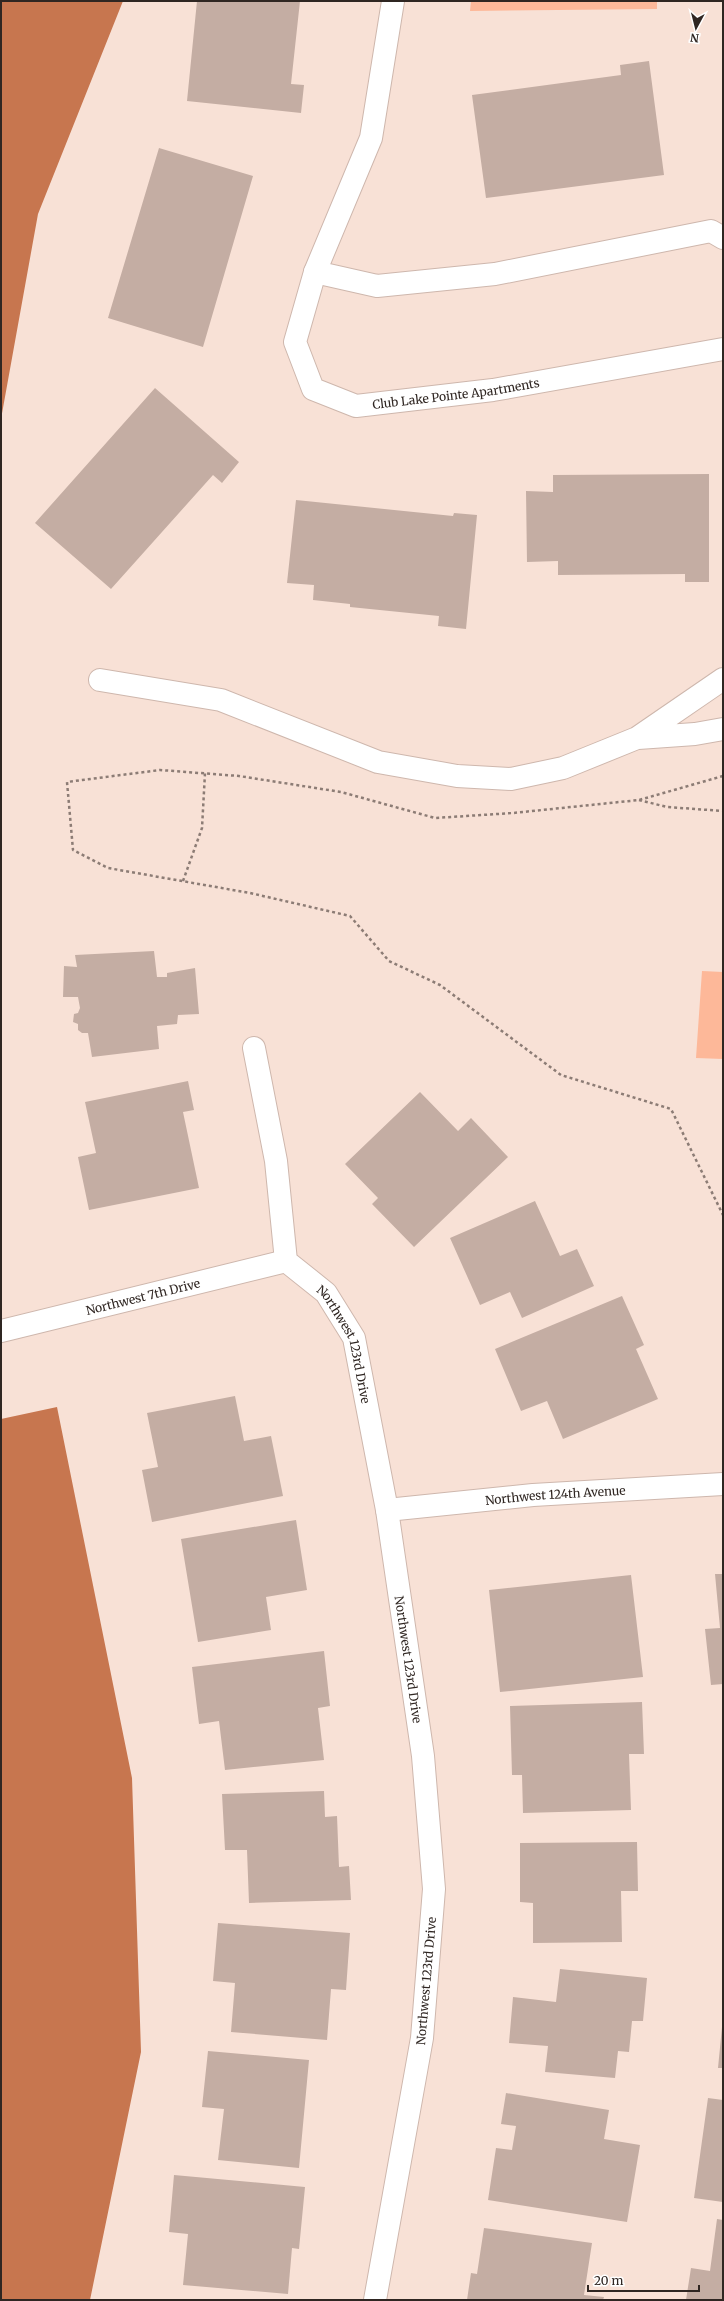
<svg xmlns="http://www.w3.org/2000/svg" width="724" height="2301" font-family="Merriweather,serif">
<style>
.green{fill:#fdb899}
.water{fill:#c7764f}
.building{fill:#c4ada3}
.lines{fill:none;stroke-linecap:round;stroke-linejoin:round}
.lane-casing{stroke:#ceb7ad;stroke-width:24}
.street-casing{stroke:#ceb7ad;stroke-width:24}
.path{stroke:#8c7c75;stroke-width:2.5;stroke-dasharray:3 3;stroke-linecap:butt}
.lane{stroke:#fff;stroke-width:22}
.street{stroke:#fff;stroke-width:22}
.labels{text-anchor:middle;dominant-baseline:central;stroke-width:3.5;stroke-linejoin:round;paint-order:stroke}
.street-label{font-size:12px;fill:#2f2622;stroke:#fff}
</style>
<rect width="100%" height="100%" fill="#f8e1d6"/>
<!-- green -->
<path class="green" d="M 471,1 L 657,1 L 657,9 L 470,11 Z
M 702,971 L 723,972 L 723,1059 L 696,1058 Z"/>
<!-- water -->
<path class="water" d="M 1,1 L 123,1 L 38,214 L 1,419 Z
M 57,1407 L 132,1778 L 141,2052 L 90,2300 L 1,2300 L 1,1419 Z"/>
<!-- building -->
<path class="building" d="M 197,1 L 300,1 L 291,84 L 304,85 L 301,113 L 187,101 Z
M 649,61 L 664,175 L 486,198 L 472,95 L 621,75 L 620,65 Z
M 159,148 L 253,176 L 203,347 L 108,318 Z
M 155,388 L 239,462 L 222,483 L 213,475 L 111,589 L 35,523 Z
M 709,474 L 709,582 L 685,582 L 685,574 L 558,575 L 558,561 L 527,562 L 526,491 L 553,492 L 553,475 Z
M 296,500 L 453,516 L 454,513 L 477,515 L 466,629 L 438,626 L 439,616 L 350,607 L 350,604 L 313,600 L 314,585 L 287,583 Z
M 154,951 L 157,977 L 167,977 L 167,973 L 195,968 L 199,1014 L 178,1015 L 177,1024 L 157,1026 L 159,1049 L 92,1057 L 88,1033 L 82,1033 L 78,1030 L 78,1024 L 73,1022 L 74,1014 L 78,1013 L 80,1008 L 78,997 L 63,997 L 64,966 L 77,967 L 75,955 Z
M 188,1081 L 194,1110 L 183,1112 L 199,1188 L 89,1210 L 78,1157 L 96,1153 L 85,1102 Z
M 420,1092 L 458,1131 L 471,1118 L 508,1157 L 414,1247 L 372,1204 L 378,1198 L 345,1164 Z
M 535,1201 L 560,1256 L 577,1249 L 594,1286 L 522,1318 L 510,1292 L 480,1305 L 450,1238 Z
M 622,1296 L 644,1345 L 636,1349 L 658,1399 L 563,1439 L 547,1401 L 521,1411 L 495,1349 Z
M 235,1396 L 244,1441 L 271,1436 L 283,1496 L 152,1522 L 142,1470 L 158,1467 L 147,1413 Z
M 296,1520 L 307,1590 L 266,1597 L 271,1630 L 198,1642 L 181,1539 Z
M 715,1574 L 723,1574 L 723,1684 L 711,1685 L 705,1629 L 720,1628 Z
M 631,1575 L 643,1677 L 500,1692 L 489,1590 Z
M 324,1651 L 330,1706 L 318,1708 L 324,1760 L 225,1770 L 219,1721 L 199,1724 L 192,1667 Z
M 642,1702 L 644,1754 L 629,1754 L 631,1810 L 523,1813 L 522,1775 L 512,1775 L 510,1706 Z
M 324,1791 L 325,1817 L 337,1816 L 339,1867 L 349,1866 L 351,1900 L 249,1903 L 247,1850 L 225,1850 L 222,1794 Z
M 637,1842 L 638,1891 L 621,1891 L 622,1942 L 533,1943 L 533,1903 L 520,1902 L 520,1843 Z
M 218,1923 L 350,1933 L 346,1990 L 331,1989 L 327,2040 L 231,2032 L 235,1983 L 213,1981 Z
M 560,1969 L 647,1978 L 643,2021 L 632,2021 L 629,2052 L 618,2051 L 615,2078 L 545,2072 L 548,2046 L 509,2043 L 513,1997 L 556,2002 Z
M 722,2027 L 723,2027 L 723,2068 L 718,2068 Z
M 208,2051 L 309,2060 L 299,2168 L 218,2160 L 224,2109 L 202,2107 Z
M 506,2093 L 609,2110 L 604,2139 L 640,2145 L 627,2222 L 488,2200 L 496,2148 L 512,2150 L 516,2126 L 501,2124 Z
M 708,2098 L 723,2100 L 723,2202 L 694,2198 Z
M 174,2175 L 305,2187 L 299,2249 L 292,2248 L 288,2294 L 183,2285 L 188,2234 L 169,2232 Z
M 717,2219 L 723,2220 L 723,2300 L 686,2300 L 691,2268 L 710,2271 Z
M 484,2228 L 592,2243 L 584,2295 L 604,2297 L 603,2300 L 467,2300 L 471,2273 L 477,2274 Z"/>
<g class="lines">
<!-- lane casing -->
<g class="lane-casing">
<path id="lane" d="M 100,680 L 221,700 L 378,762 L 457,776 L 511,779 L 563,768 L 637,738 L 723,679
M 638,738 L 695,734 L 723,729"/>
</g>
<!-- street casing -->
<g class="street-casing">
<g id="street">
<path id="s1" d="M 393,1 L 371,138 L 315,272 L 295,342 L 313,389 L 356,406 L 493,390 L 723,349"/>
<path d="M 315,272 L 377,286 L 495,274 L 711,231 L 723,238"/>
<path id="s2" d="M 254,1048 L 276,1161 L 286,1261 L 326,1293 L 354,1338 L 387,1510 L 423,1756 L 434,1889 L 422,2038 L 375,2300"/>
<path id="s3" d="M 1,1331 L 286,1261"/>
<path id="s4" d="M 387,1510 L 533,1495 L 723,1484"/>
</g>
</g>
<!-- path -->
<path class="path" d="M 723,776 L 639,800 L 513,813 L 435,818 L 341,792 L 239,776 L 160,770 L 67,782 L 73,850 L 108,868 L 250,893 L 350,916 L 389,961 L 440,985 L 561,1075 L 671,1109 L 723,1215
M 639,800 L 667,807 L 723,811
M 183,881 L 202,828 L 205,773"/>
<!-- lane -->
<use href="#lane" class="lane"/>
<!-- street -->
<use href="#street" class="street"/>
</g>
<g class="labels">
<!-- street labels -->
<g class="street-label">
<text stroke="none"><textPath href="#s1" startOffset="554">Club Lake Pointe Apartments</textPath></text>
<text stroke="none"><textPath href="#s3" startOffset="146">Northwest 7th Drive</textPath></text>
<text stroke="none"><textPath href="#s2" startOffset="322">Northwest 123rd Drive</textPath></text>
<text stroke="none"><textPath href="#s4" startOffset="169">Northwest 124th Avenue</textPath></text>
<text stroke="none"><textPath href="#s2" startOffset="646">Northwest 123rd Drive</textPath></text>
<text transform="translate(426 1981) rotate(-85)">Northwest 123rd Drive</text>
</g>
</g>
<!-- border -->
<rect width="724" height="2301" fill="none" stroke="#2f2622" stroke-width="4"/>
<!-- north arrow -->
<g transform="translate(696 28) rotate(187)" stroke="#ffffff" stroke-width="3" paint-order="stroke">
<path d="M0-3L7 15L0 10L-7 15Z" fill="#2f2622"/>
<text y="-6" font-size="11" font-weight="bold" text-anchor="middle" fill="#2f2622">N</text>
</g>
<!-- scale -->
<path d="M588 2285v6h111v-6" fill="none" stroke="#2f2622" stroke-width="2"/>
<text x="594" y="2285" font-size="12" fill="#2f2622" stroke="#ffffff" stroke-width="3" paint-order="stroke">20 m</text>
</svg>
